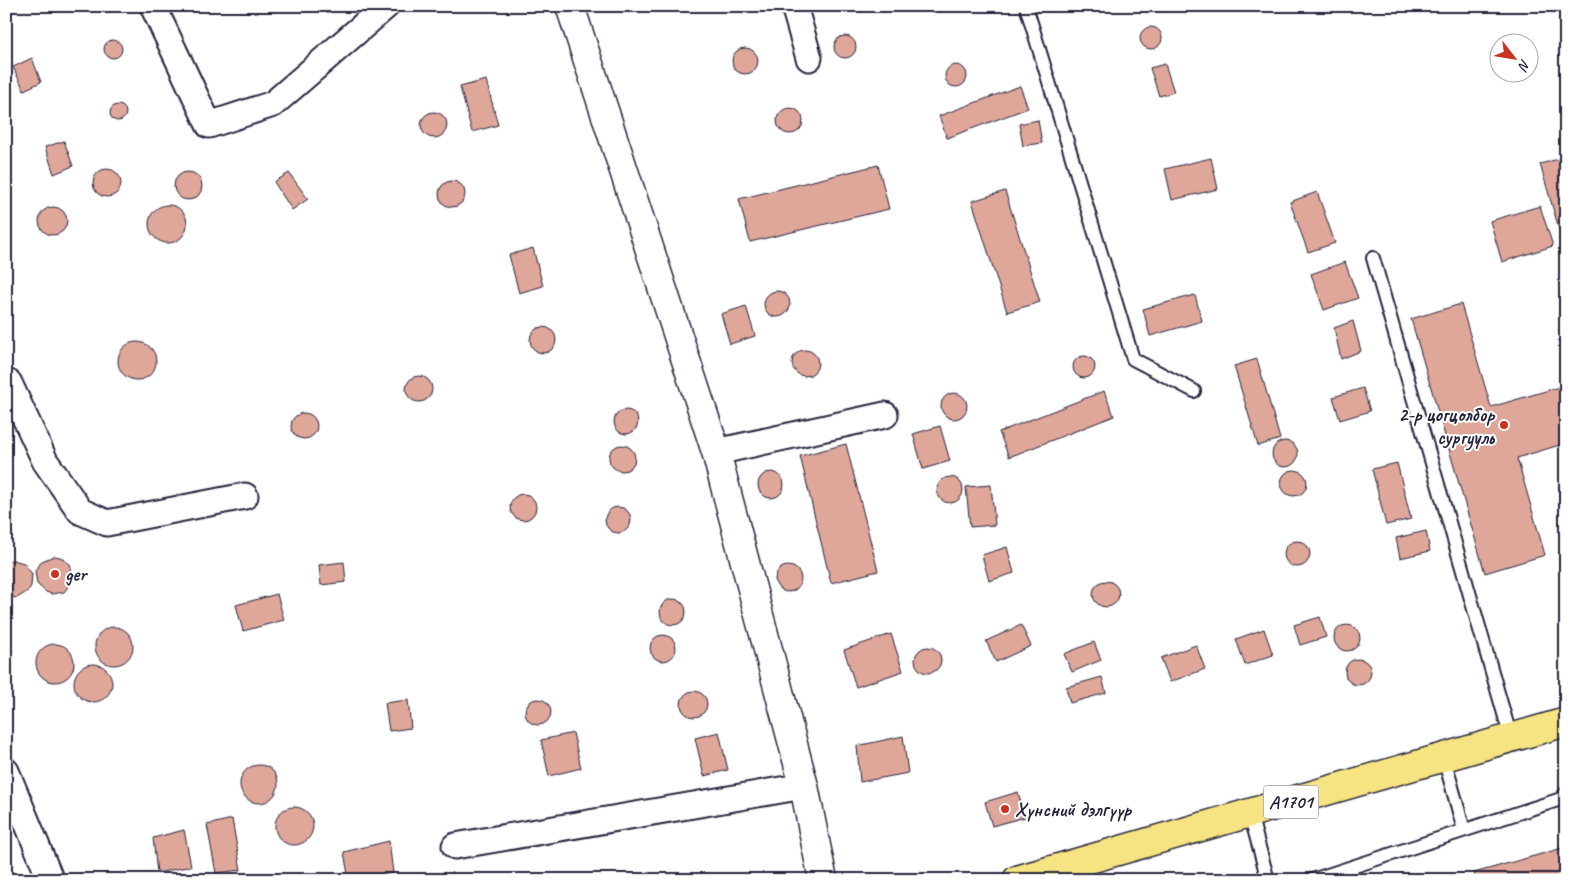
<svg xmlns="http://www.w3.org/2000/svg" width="1572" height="886" font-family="Caveat,sans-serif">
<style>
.building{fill:#dfa69a;stroke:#22223b}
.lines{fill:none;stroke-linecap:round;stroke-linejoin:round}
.service-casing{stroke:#22223b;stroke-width:16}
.minor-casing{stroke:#22223b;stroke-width:29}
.tertiary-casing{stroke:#22223b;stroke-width:31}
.primary-casing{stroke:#22223b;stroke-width:31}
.service{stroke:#fff;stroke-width:12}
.minor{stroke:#fff;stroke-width:25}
.tertiary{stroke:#fff;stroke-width:28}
.primary{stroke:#f6e381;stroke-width:28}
.poi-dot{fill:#c8321e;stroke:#fff;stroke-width:2}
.labels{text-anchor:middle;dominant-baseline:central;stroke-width:4;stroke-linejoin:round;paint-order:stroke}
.shield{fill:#fff;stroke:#646476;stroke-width:1}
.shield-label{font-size:19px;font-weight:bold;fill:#22223b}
.poi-label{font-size:20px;font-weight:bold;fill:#22223b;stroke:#fff;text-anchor:start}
</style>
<rect width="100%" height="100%" fill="#fff"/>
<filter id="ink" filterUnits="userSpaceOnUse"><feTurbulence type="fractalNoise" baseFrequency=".02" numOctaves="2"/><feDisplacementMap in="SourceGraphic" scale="10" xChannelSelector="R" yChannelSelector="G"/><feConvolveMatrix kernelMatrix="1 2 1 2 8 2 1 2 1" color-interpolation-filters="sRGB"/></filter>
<g filter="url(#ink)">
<!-- building -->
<path class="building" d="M 116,6 L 112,11 L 106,12 L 100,9 L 98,6 Z
M1140 38a11 11 0 1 1 22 0a11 11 0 1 1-22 0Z
M834 47a11 11 0 1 1 22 0a11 11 0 1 1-22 0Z
M104 49a9 9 0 1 1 18 0a9 9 0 1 1-18 0Z
M732 61a13 13 0 1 1 26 0a13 13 0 1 1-26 0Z
M 32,58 L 41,82 L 24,90 L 13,67 Z
M 1165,64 L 1174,92 L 1159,96 L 1150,68 Z
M945 76a11 11 0 1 1 22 0a11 11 0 1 1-22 0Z
M 486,80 L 498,125 L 472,132 L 460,87 Z
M 1020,86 L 1028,108 L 947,138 L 939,116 Z
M110 113a8 8 0 1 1 16 0a8 8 0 1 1-16 0Z
M777 121a13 13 0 1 1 26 0a13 13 0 1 1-26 0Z
M421 125a13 13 0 1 1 26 0a13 13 0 1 1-26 0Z
M 1038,120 L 1042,143 L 1023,146 L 1019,124 Z
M 64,141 L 73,166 L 54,174 L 45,147 Z
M 1566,157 L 1566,253 L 1540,164 Z
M 1211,158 L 1218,189 L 1172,200 L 1165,169 Z
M 878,165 L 889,209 L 750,242 L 739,199 Z
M93 183a14 14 0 1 1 28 0a14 14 0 1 1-28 0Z
M174 186a14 14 0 1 1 28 0a14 14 0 1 1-28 0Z
M 289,173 L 308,199 L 292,210 L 274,182 Z
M439 194a13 13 0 1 1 26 0a13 13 0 1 1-26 0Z
M 1005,191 L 1040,302 L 1007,312 L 972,201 Z
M 1317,192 L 1335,243 L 1308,252 L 1290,202 Z
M149 224a19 19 0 1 1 38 0a19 19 0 1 1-38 0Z
M 1540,206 L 1553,246 L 1502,262 L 1490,221 Z
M39 221a14 14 0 1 1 28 0a14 14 0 1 1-28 0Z
M 533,248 L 543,286 L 519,293 L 509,255 Z
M 1345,262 L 1358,298 L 1324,310 L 1311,274 Z
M764 304a13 13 0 1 1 26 0a13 13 0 1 1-26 0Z
M 1195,295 L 1202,321 L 1150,336 L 1143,309 Z
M 1461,304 L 1491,407 L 1566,385 L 1566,443 L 1517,458 L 1545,555 L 1485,573 L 1411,319 Z
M 746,306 L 755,336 L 730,344 L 721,314 Z
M 1353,321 L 1361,351 L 1341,359 L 1334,328 Z
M530 340a13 13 0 1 1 26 0a13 13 0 1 1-26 0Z
M118 361a19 19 0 1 1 38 0a19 19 0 1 1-38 0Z
M792 363a13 13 0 1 1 26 0a13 13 0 1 1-26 0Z
M1073 367a11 11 0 1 1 22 0a11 11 0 1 1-22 0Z
M 1257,359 L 1280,439 L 1258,446 L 1234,366 Z
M406 389a13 13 0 1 1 26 0a13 13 0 1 1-26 0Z
M 1363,388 L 1370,411 L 1340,420 L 1333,397 Z
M 1104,391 L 1114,416 L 1009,457 L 999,432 Z
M941 406a13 13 0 1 1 26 0a13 13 0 1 1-26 0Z
M614 422a12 12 0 1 1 24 0a12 12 0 1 1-24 0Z
M291 426a13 13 0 1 1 26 0a13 13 0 1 1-26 0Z
M 940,426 L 950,461 L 923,469 L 913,434 Z
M1272 454a13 13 0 1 1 26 0a13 13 0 1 1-26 0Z
M 846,444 L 878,571 L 831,583 L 800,456 Z
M609 458a13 13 0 1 1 26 0a13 13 0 1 1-26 0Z
M 1397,463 L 1411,519 L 1386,525 L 1372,469 Z
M1281 483a13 13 0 1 1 26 0a13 13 0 1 1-26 0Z
M758 485a13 13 0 1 1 26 0a13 13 0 1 1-26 0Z
M937 490a13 13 0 1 1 26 0a13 13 0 1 1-26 0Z
M 991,485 L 995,525 L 970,527 L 966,487 Z
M510 507a13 13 0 1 1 26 0a13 13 0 1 1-26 0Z
M605 520a13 13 0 1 1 26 0a13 13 0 1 1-26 0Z
M 1426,531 L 1430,551 L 1400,558 L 1396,538 Z
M1284 554a13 13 0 1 1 26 0a13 13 0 1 1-26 0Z
M 1007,547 L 1014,573 L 989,581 L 982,555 Z
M 54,556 L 60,557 L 70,564 L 73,576 L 72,582 L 64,592 L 52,594 L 46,592 L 37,584 L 35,571 L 42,561 Z
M 13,560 L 24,563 L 32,574 L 31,586 L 28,591 L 17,598 L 6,596 L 6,561 Z
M 344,562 L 346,582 L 321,585 L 319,565 Z
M775 579a13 13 0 1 1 26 0a13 13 0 1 1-26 0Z
M1093 594a13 13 0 1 1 26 0a13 13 0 1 1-26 0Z
M 277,594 L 284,620 L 243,631 L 236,605 Z
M660 612a13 13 0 1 1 26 0a13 13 0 1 1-26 0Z
M 1320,617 L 1326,637 L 1300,645 L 1294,625 Z
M1334 638a13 13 0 1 1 26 0a13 13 0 1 1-26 0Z
M 1021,625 L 1031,646 L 996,662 L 986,641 Z
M95 646a19 19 0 1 1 38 0a19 19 0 1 1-38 0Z
M 1264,629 L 1273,655 L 1245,665 L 1236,639 Z
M 891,634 L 903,671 L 856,687 L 844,650 Z
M650 648a13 13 0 1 1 26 0a13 13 0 1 1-26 0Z
M 1094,642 L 1101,660 L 1072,672 L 1064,654 Z
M36 663a19 19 0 1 1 38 0a19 19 0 1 1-38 0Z
M 1196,645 L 1205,669 L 1170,682 L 1161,658 Z
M915 660a13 13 0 1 1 26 0a13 13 0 1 1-26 0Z
M1345 672a13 13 0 1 1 26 0a13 13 0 1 1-26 0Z
M74 683a19 19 0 1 1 38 0a19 19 0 1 1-38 0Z
M 1102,677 L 1106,693 L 1070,703 L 1066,687 Z
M681 704a13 13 0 1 1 26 0a13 13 0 1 1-26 0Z
M525 712a13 13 0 1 1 26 0a13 13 0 1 1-26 0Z
M 408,700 L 411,728 L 389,731 L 385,703 Z
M 719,732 L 728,770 L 704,776 L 695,738 Z
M 573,733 L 581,768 L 549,776 L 541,740 Z
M 903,736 L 908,773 L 860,782 L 857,746 Z
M240 784a19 19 0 1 1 38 0a19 19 0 1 1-38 0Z
M 1018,792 L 1025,817 L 992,826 L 985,802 Z
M275 826a19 19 0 1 1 38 0a19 19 0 1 1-38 0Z
M 232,819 L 241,870 L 216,873 L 207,825 Z
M 184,830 L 191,866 L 157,873 L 153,838 Z
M 389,841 L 393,873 L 360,880 L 349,880 L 344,852 Z
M 1566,847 L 1566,880 L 1476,880 L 1474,873 Z"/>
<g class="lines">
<!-- service casing -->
<g class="service-casing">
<path id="service" d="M 1026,6 L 1133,359 L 1194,391
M 1373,258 L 1511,738
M 1444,758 L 1464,830
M 1250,814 L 1268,880
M 1312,880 L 1561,799 L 1566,793"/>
</g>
<!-- minor casing -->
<g class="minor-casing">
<path id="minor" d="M 153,6 L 209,125 L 273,104 L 386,6
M 794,6 L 809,58
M 9,383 L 45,461 L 80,511 L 107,523 L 245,496
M 716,452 L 885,415
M 6,771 L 49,876 L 49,880
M 455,846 L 804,786"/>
</g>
<!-- tertiary casing -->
<g class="tertiary-casing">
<path id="tertiary" d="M 570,6 L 716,452 L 804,786 L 823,880"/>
</g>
<!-- primary casing -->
<g class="primary-casing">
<path id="primary" d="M 1017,880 L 1566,722"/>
</g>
<!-- service -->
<use href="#service" class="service"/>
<!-- minor -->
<use href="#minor" class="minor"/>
<!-- tertiary -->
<use href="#tertiary" class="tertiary"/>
<!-- primary -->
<use href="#primary" class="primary"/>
</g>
</g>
<!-- markers -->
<g class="poi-dot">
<circle cx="1504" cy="425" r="5"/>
<circle cx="55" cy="574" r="5"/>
<circle cx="1005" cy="809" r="5"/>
</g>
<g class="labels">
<!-- shield labels -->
<rect class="shield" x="1263.5" y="785.5" width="55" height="33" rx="4"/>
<g class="shield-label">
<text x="1291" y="802">A1701</text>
</g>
<!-- poi labels -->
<g class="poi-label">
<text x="1494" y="414" text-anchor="end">2-р цогцолбор<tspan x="1494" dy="23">сургууль</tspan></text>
<text x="65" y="574">ger</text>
<text x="1015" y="809">Хүнсний дэлгүүр</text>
</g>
</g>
<!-- margin -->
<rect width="1572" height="886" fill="none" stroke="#fff" stroke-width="25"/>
<rect x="12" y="12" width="1547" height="861" fill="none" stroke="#22223b" stroke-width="2" filter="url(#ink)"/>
<!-- north arrow -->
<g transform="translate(1514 58) rotate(121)"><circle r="24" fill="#ffffff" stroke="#a7a7b1"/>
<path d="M0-4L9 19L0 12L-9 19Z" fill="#c8321e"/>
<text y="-8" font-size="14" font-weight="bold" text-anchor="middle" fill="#22223b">N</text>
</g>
</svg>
